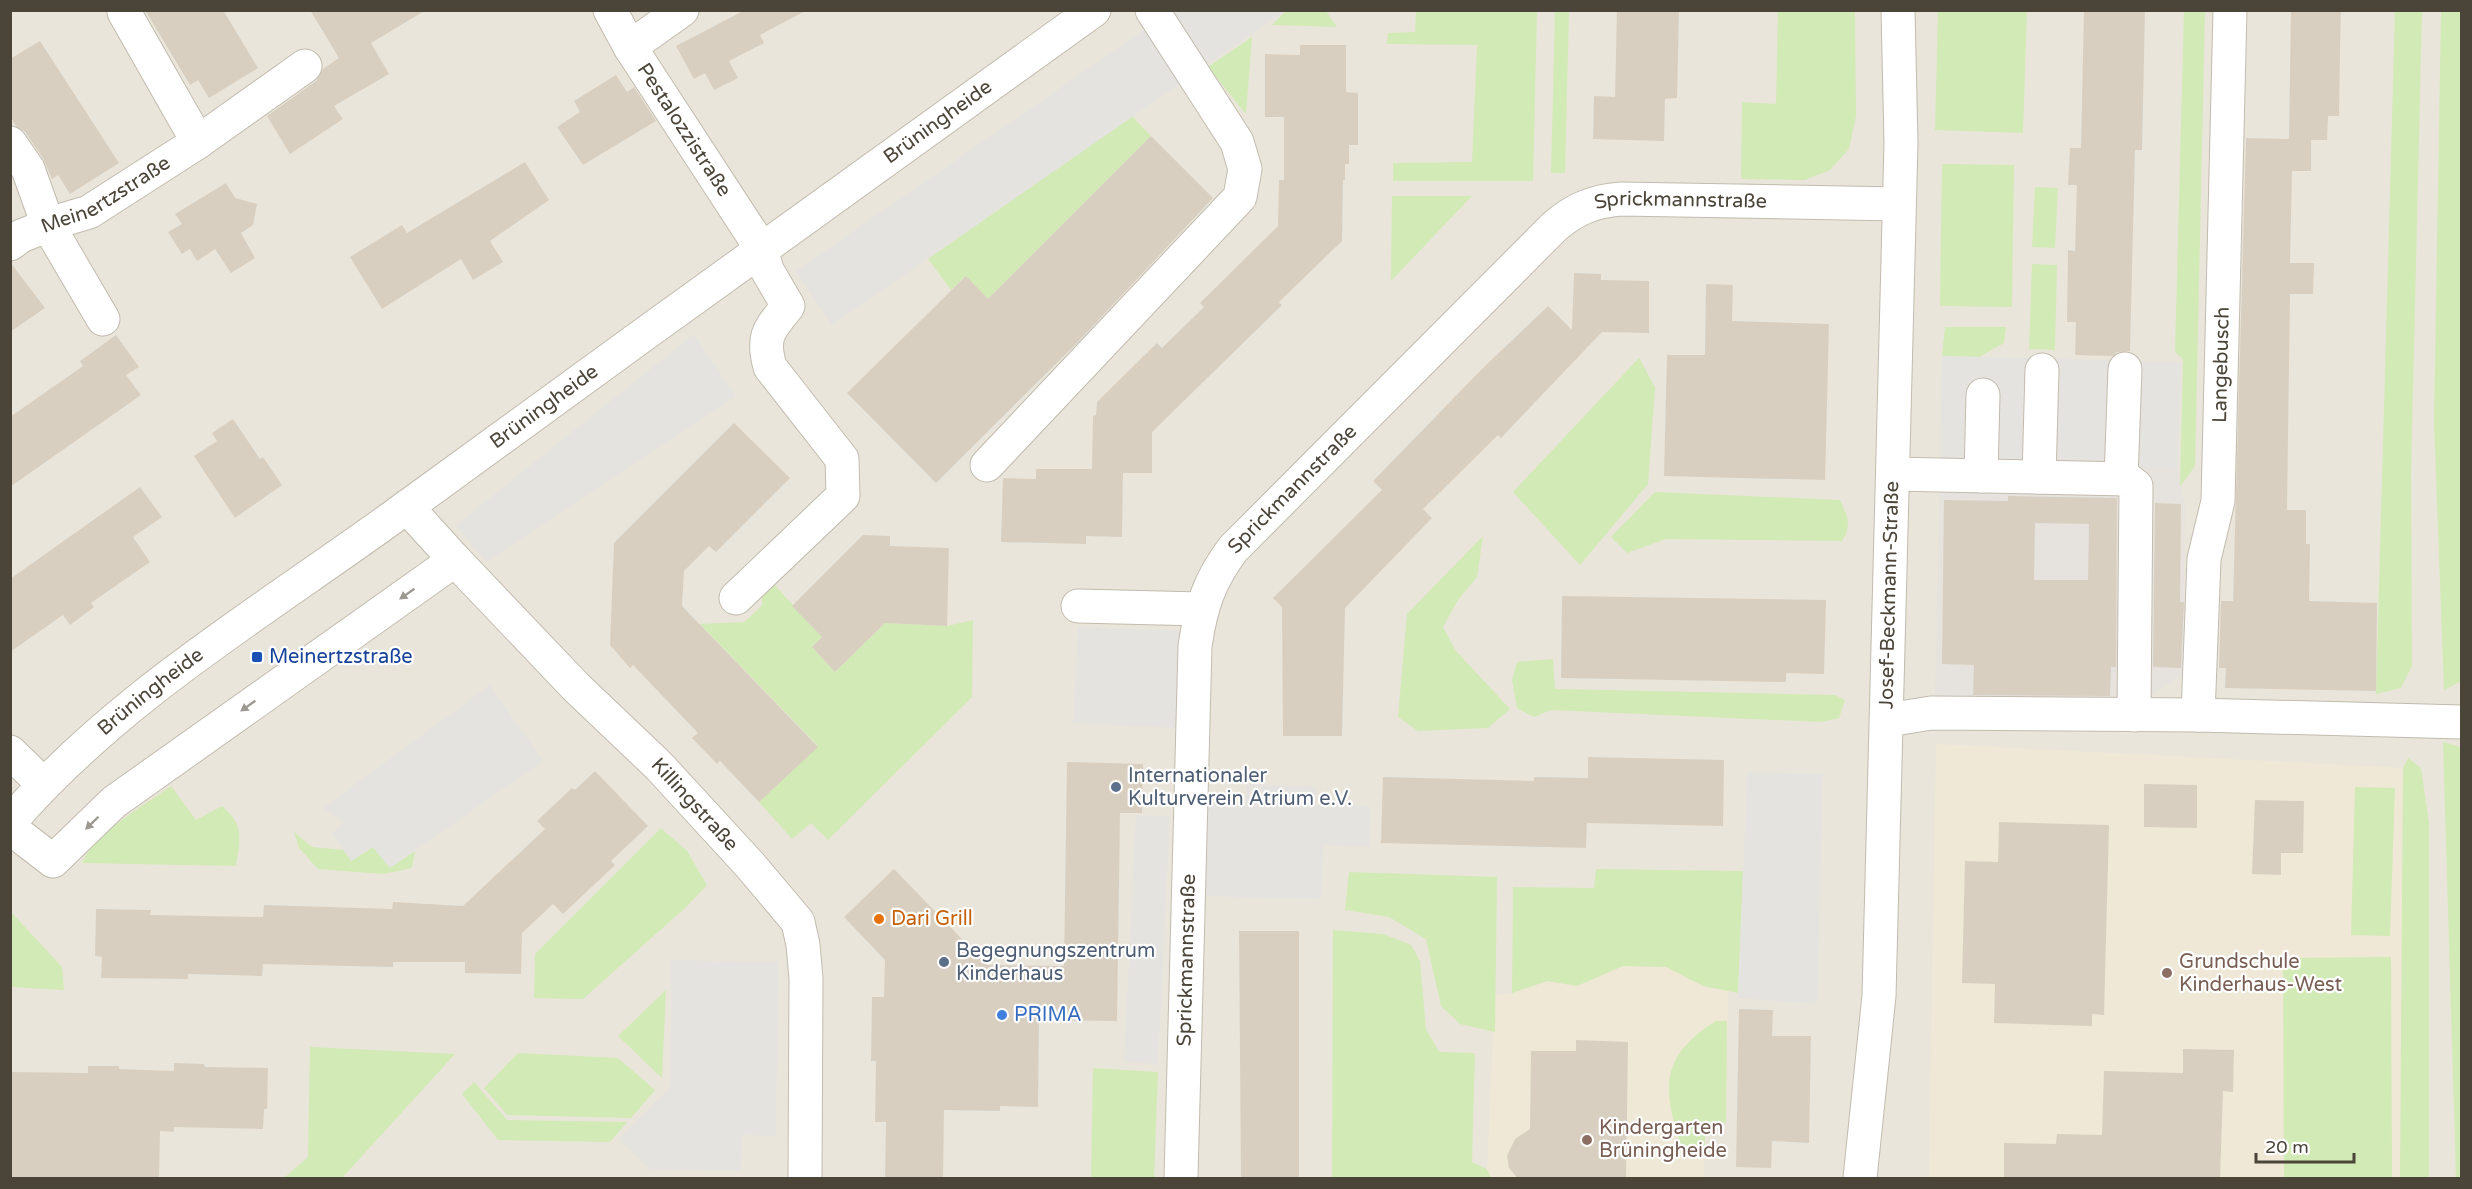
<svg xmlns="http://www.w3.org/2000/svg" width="2472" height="1189" font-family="'Varela Round',sans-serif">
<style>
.residential{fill:#eae5da}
.industrial{fill:#e6e2dd}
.education{fill:#efe8d6}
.green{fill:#d2eab5}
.parking{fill:#e5e3e0}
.building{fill:#d8cfc1;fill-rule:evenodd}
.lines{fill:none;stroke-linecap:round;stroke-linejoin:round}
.minor-casing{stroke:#c2bbae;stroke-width:35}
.minor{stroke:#fff;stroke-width:33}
.oneway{fill:#9c9892}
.transit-dot{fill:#1a4fb4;stroke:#fff;stroke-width:2}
.service-dot{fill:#5c6f8a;stroke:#fff;stroke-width:2}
.food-dot{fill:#e8710a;stroke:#fff;stroke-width:2}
.education-dot{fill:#8d6e63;stroke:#fff;stroke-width:2}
.shop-dot{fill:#3f7fe0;stroke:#fff;stroke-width:2}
.labels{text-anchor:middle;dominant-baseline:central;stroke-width:4.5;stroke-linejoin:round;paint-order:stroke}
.street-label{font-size:20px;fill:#4b4439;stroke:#fff}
.transit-label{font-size:20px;fill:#164399;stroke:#fff;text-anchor:start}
.service-label{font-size:20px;fill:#4e5e75;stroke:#fff;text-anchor:start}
.food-label{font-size:20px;fill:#c56008;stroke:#fff;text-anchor:start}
.education-label{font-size:20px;fill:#785e54;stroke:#fff;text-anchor:start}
.shop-label{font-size:20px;fill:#366cbe;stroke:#fff;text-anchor:start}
</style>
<rect width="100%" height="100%" fill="#f6f3ec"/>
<!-- residential -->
<path class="residential" d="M 11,11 L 2461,11 L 2461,1178 L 11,1178 Z"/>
<!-- industrial -->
<path class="industrial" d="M 1940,462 L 2178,468 L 2185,505 L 2183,675 L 2147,697 L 1935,696 Z"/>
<!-- education -->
<path class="education" d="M 1936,744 L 2403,768 L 2400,1178 L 1929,1178 Z
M 1623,966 L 1666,967 L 1703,986 L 1728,991 L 1726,1123 L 1705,1123 L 1704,1178 L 1491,1178 L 1487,1169 L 1495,996 L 1512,993 L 1547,981 L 1577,986 Z"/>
<!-- green -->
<path class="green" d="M 1326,11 L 1337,27 L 1272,25 L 1286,11 Z
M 1416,11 L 1537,11 L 1533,181 L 1393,181 L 1393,163 L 1472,162 L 1477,45 L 1387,44 L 1388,33 L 1415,32 Z
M 1555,11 L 1569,11 L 1565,173 L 1551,173 Z
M 1778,11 L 1855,11 L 1856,116 L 1849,149 L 1830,170 L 1805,180 L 1741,179 L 1742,102 L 1776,104 Z
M 1938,11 L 2027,11 L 2023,133 L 1935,130 Z
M 2184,11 L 2205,11 L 2195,466 L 2180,487 L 2183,359 L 2175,352 Z
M 2395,11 L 2422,11 L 2411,474 L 2412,666 L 2401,688 L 2376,694 Z
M 2441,11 L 2461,11 L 2462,681 L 2444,690 L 2434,422 Z
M 1252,37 L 1246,114 L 1208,67 Z
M 1132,116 L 1151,136 L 988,299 L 966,276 L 951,290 L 928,259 Z
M 1942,164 L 2014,165 L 2012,307 L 1940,306 Z
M 2035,187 L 2058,188 L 2055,248 L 2032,247 Z
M 1392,196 L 1472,196 L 1391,281 Z
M 2032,264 L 2057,265 L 2055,350 L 2029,349 Z
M 1945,327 L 2006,327 L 2004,343 L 1979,357 L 1942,356 Z
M 1639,358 L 1655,387 L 1648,484 L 1580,565 L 1513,492 Z
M 1655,492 L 1840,500 C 1848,517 1852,525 1842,541 L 1666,539 L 1627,553 L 1611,537 Z
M 1483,536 L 1477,577 L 1458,600 L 1443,627 L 1456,651 L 1510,709 L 1488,728 L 1418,731 L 1398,717 L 1407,614 Z
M 771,581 L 822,637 L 812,647 L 835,672 L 885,623 L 947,626 L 973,620 L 972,697 L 828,840 L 811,823 L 792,839 L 759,802 L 818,746 L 700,624 L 744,622 L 762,606 L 762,590 Z
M 1553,659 L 1555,689 L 1835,695 L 1845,700 L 1839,718 L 1821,722 L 1551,710 L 1534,717 L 1517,708 L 1512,680 L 1517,662 Z
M 2443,742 L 2458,746 L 2462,751 L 2461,1178 L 2456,1178 Z
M 2408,758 L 2421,768 L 2429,823 L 2429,1178 L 2400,1178 L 2403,768 Z
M 171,786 L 196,820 L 222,806 C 245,825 240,840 236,866 L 82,863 C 97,831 142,807 171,786 Z
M 2355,787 L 2395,788 L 2390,936 L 2351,935 Z
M 661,828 L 687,851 L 707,885 L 685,908 L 583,999 L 534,998 L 535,954 Z
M 294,832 L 312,847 L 344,850 L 351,861 L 373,847 L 390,868 L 415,851 L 412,868 L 383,874 L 318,869 L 299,848 Z
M 1596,869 L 1743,871 L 1738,993 L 1703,986 L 1666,967 L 1623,966 L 1577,986 L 1547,981 L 1512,993 L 1513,887 L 1594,888 Z
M 1349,872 L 1497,877 L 1495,1032 L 1460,1024 L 1441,1006 L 1426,939 L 1389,917 L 1345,910 Z
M 11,912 L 62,967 L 64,990 L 11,987 Z
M 1333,930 L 1383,934 L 1411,945 L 1420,961 L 1426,1029 L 1439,1052 L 1475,1053 L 1472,1162 L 1487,1169 L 1491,1178 L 1332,1178 Z
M 2391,957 L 2392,1177 L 2284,1178 L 2283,958 Z
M 666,990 L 662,1078 L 618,1036 Z
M 1716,1021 L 1727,1021 L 1726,1123 L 1705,1123 L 1705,1153 L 1681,1146 C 1662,1088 1660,1056 1716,1021 Z
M 310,1047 L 455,1054 L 342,1178 L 284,1178 L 308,1157 Z
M 518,1053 L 618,1058 L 655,1090 L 631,1118 L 507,1115 L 484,1088 Z
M 1093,1068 L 1158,1072 L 1154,1178 L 1091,1178 Z
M 474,1082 L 507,1120 L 627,1122 L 610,1142 L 498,1140 L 462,1094 Z"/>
<!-- parking -->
<path class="parking" d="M 1171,11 L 1285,11 L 832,325 L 796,271 Z
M 694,334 L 736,396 L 486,562 L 456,525 Z
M 1942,356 L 2181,362 L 2178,468 L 1940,462 Z
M 1078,627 L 1182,631 L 1178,728 L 1073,723 Z
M 490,685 L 543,761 L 390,868 L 373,847 L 351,861 L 332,833 L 344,822 L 323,808 Z
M 1747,772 L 1823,774 L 1817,1004 L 1738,998 Z
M 1247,784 L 1316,786 L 1316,805 L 1370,806 L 1369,846 L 1323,845 L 1321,899 L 1204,896 L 1207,805 L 1246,806 Z
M 1136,815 L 1170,816 L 1158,1064 L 1124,1062 Z
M 671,960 L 778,962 L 776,1136 L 742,1135 L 741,1170 L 650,1169 L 619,1139 L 671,1086 Z"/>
<!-- building -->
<path class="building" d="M 145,10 L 223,10 L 258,68 L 209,98 L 198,80 L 190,85 Z
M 310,10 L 426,10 L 371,43 L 389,74 L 334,106 L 343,119 L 290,154 L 267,116 L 316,81 L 323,69 L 339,58 Z
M 745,10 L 807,10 L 760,35 L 764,43 L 729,61 L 738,78 L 714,90 L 705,73 L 694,79 L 676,46 Z
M 1617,10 L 1679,10 L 1677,98 L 1665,99 L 1664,141 L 1593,139 L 1594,96 L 1615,97 Z
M 2084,10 L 2145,10 L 2142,150 L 2135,150 L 2130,351 L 2117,352 L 2113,356 L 2075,355 L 2076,322 L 2067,322 L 2068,250 L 2075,251 L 2077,185 L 2068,185 L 2070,148 L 2081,148 Z
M 2291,10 L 2341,12 L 2340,49 L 2339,116 L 2328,116 L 2327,140 L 2311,140 L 2311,171 L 2292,171 L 2290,263 L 2314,263 L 2313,294 L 2290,294 L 2287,510 L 2306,510 L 2306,544 L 2310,544 L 2309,601 L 2377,603 L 2376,691 L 2225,688 L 2226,668 L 2219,668 L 2221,601 L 2233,601 L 2246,138 L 2289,139 Z
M 40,41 L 119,163 L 70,194 L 58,175 L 52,179 L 43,158 L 25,132 L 16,126 L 10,116 L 10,59 Z
M 1300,45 L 1346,45 L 1346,92 L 1358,93 L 1358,145 L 1349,145 L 1349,164 L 1345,164 L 1345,180 L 1343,180 L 1342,241 L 1279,302 L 1282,305 L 1152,432 L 1152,473 L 1123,473 L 1122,537 L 1086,536 L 1086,544 L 1001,542 L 1003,478 L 1036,479 L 1036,469 L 1092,469 L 1093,416 L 1096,415 L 1097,402 L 1157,343 L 1162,348 L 1204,307 L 1200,303 L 1278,226 L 1279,180 L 1284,180 L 1284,117 L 1265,117 L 1265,54 L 1300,55 Z
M 616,75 L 627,92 L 634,87 L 656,121 L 583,165 L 557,127 L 580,112 L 574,101 Z
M 1151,136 L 1213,198 L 1078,342 L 936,483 L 847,393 L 966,276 L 988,299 Z
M 525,162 L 549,200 L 490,241 L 503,262 L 473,280 L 461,259 L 382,309 L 350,257 L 402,225 L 407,233 Z
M 226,183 L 235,198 L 257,204 L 253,225 L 241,233 L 255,258 L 231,273 L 215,249 L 197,261 L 190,249 L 182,254 L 168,232 L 182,224 L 175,214 Z
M 10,262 L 45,308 L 10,332 Z
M 1574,273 L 1601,274 L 1601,280 L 1649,281 L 1649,333 L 1602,332 L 1501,438 L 1498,435 L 1423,509 L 1432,518 L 1345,608 L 1342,736 L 1283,736 L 1282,607 L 1273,598 L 1382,490 L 1373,481 L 1482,369 L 1548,306 L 1572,330 Z
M 1706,284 L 1733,285 L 1732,321 L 1829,324 L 1825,480 L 1664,476 L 1667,355 L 1705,355 Z
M 116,335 L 139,367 L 126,375 L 141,395 L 10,487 L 10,417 L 83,366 L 80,361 Z
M 233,419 L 260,459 L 263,457 L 282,485 L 235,518 L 194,456 L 217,441 L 212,433 Z
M 734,423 L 790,478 L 716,552 L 709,546 L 684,571 L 682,606 L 818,747 L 759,802 L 720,761 L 717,764 L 692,738 L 698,733 L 633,665 L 630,668 L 610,645 L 614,543 Z
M 140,487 L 162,517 L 133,537 L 150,562 L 91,603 L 94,607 L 70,625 L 63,615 L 10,652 L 10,579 Z
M 2008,496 L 2117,498 L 2116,667 L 2111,667 L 2110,696 L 1973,695 L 1974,665 L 1942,664 L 1944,500 L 2008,501 ZM 2035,523 L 2089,524 L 2088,580 L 2034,580 Z
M 2155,503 L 2181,504 L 2180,602 L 2184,602 L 2181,668 L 2153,667 Z
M 863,535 L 890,536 L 890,546 L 949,548 L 947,626 L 885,623 L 835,672 L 812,647 L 822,637 L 792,606 Z
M 1562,596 L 1826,600 L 1824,674 L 1786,673 L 1786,682 L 1561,678 Z
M 1588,757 L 1724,760 L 1723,826 L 1587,823 L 1586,848 L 1381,843 L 1383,777 L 1534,781 L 1534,777 L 1588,778 Z
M 1067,762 L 1143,764 L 1142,813 L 1120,813 L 1117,1021 L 1039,1020 L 1038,1107 L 1000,1106 L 1000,1111 L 944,1110 L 943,1179 L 885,1179 L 886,1122 L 875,1122 L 876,1061 L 871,1061 L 872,997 L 884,997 L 885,960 L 844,917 L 894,869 L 987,965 L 1064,966 Z
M 595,771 L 648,826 L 611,861 L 615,865 L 563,914 L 553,904 L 522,933 L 521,974 L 465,973 L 465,962 L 393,962 L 393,967 L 263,964 L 262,976 L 188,974 L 188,979 L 101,978 L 102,957 L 95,956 L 96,909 L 151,910 L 150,915 L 263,917 L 264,905 L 392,909 L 393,902 L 463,906 L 545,829 L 537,821 L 572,788 L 575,790 Z
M 2144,784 L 2197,785 L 2197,828 L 2144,827 Z
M 2255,800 L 2304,801 L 2303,853 L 2281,853 L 2281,875 L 2252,874 Z
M 1999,822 L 2109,825 L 2104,1015 L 2092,1014 L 2092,1026 L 1994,1023 L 1995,984 L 1962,983 L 1965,861 L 1998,862 Z
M 1239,931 L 1299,931 L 1299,1179 L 1241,1179 Z
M 1739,1009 L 1773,1010 L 1772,1036 L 1811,1036 L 1809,1143 L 1772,1141 L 1771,1168 L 1736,1167 Z
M 1576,1040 L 1628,1042 L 1626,1179 L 1518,1179 L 1509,1168 L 1507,1156 L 1515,1139 L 1530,1129 L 1531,1051 L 1576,1051 Z
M 2183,1049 L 2234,1050 L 2233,1092 L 2223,1091 L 2220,1179 L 2004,1179 L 2004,1143 L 2056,1144 L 2057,1134 L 2102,1135 L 2104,1071 L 2183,1073 Z
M 174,1063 L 204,1064 L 205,1067 L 268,1068 L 267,1109 L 264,1109 L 263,1129 L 174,1127 L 174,1132 L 160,1131 L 159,1179 L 10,1179 L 10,1072 L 88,1073 L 88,1066 L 119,1066 L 119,1069 L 174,1071 Z"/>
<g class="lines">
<!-- minor casing -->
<g class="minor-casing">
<g id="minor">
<path id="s1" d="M 610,10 L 630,47 L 761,248 L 767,270 L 788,306 C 770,329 761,335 770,367 L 842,459 L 843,496 L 736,598"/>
<path d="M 630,47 L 682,10"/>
<path d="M 198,142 L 305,66"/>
<path d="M 10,143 L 28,169 L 48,225 L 103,319"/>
<path id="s2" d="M 10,244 L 21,236 L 59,221 L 89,212 L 198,142 L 124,12"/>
<path d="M 987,465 L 1240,197 L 1245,169 L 1237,142 L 1152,10"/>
<path d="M 1893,474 L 2127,479 L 2136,486 L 2134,715"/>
<path d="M 1981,476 L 1983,395"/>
<path d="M 2039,477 L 2042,370"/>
<path d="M 2121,479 L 2125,369"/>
<path id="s3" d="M 407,507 L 455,560 L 576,687 L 659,766 L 750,865 L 798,922 L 803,945 L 806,978 L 805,1178"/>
<path d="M 1078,606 L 1201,609"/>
<path id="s4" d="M 2198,715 L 2204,559 L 2218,501 L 2230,10"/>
<path d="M 1888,720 L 1931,713 L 2198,715 L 2462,722"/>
<path d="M 10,752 L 43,784"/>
<path id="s5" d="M 10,822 C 117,698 262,612 393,517 C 626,347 859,178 1094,10"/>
<path d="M 10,828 L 53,861 L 114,802 L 455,560"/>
<path id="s6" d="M 1181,1178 L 1195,646 C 1201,606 1209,581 1233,549 L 1555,226 C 1575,209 1594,201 1621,199 L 1898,204"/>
<path id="s7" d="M 1860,1178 L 1879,996 L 1901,143 L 1898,10"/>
</g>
</g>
<!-- minor -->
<use href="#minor" class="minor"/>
</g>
<!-- one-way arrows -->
<defs><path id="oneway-solid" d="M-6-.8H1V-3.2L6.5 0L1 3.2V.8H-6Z" transform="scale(1.5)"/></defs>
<g class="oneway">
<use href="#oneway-solid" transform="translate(407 594) rotate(145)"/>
<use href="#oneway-solid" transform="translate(248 706) rotate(145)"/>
<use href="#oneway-solid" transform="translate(92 823) rotate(136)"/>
</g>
<!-- markers -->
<rect class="transit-dot" x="251" y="651" width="12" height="12" rx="3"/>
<g class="service-dot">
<circle cx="1116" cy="787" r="6"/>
<circle cx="944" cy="962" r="6"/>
</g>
<circle class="food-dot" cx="879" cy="919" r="6"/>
<g class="education-dot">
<circle cx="2167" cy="973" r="6"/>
<circle cx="1587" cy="1140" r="6"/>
</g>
<circle class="shop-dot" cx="1002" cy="1015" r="6"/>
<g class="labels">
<!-- street labels -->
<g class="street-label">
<text stroke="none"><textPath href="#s5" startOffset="1164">Brüningheide</textPath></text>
<text stroke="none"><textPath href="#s1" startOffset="141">Pestalozzistraße</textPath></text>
<text stroke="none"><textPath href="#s2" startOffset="108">Meinertzstraße</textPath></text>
<text stroke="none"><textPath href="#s6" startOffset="1226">Sprickmannstraße</textPath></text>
<text stroke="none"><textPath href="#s4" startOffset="352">Langebusch</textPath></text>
<text stroke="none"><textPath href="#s5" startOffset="678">Brüningheide</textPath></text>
<text stroke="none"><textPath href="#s6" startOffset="722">Sprickmannstraße</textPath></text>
<text stroke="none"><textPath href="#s7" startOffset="584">Josef-Beckmann-Straße</textPath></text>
<text stroke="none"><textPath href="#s5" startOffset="192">Brüningheide</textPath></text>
<text stroke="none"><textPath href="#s3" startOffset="414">Killingstraße</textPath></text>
<text stroke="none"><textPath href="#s6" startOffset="218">Sprickmannstraße</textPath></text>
</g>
<!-- transit labels -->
<g class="transit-label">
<text x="269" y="657">Meinertzstraße</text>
</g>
<!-- service labels -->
<g class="service-label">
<text x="1128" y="776">Internationaler<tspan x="1128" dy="23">Kulturverein Atrium e.V.</tspan></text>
<text x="956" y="951">Begegnungszentrum<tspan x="956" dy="23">Kinderhaus</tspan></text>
</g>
<!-- food labels -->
<g class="food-label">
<text x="891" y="919">Dari Grill</text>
</g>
<!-- education labels -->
<g class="education-label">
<text x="2179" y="962">Grundschule<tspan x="2179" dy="23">Kinderhaus-West</tspan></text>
<text x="1599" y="1128">Kindergarten<tspan x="1599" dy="23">Brüningheide</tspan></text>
</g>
<!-- shop labels -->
<g class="shop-label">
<text x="1014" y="1015">PRIMA</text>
</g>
</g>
<!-- border -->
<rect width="2472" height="1189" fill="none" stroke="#4b4439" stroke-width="24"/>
<!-- scale -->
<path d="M2256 1153v9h98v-9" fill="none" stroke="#4b4439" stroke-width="3"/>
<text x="2265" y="1153" font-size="18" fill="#4b4439" stroke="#ffffff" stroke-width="4.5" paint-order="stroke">20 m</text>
</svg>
